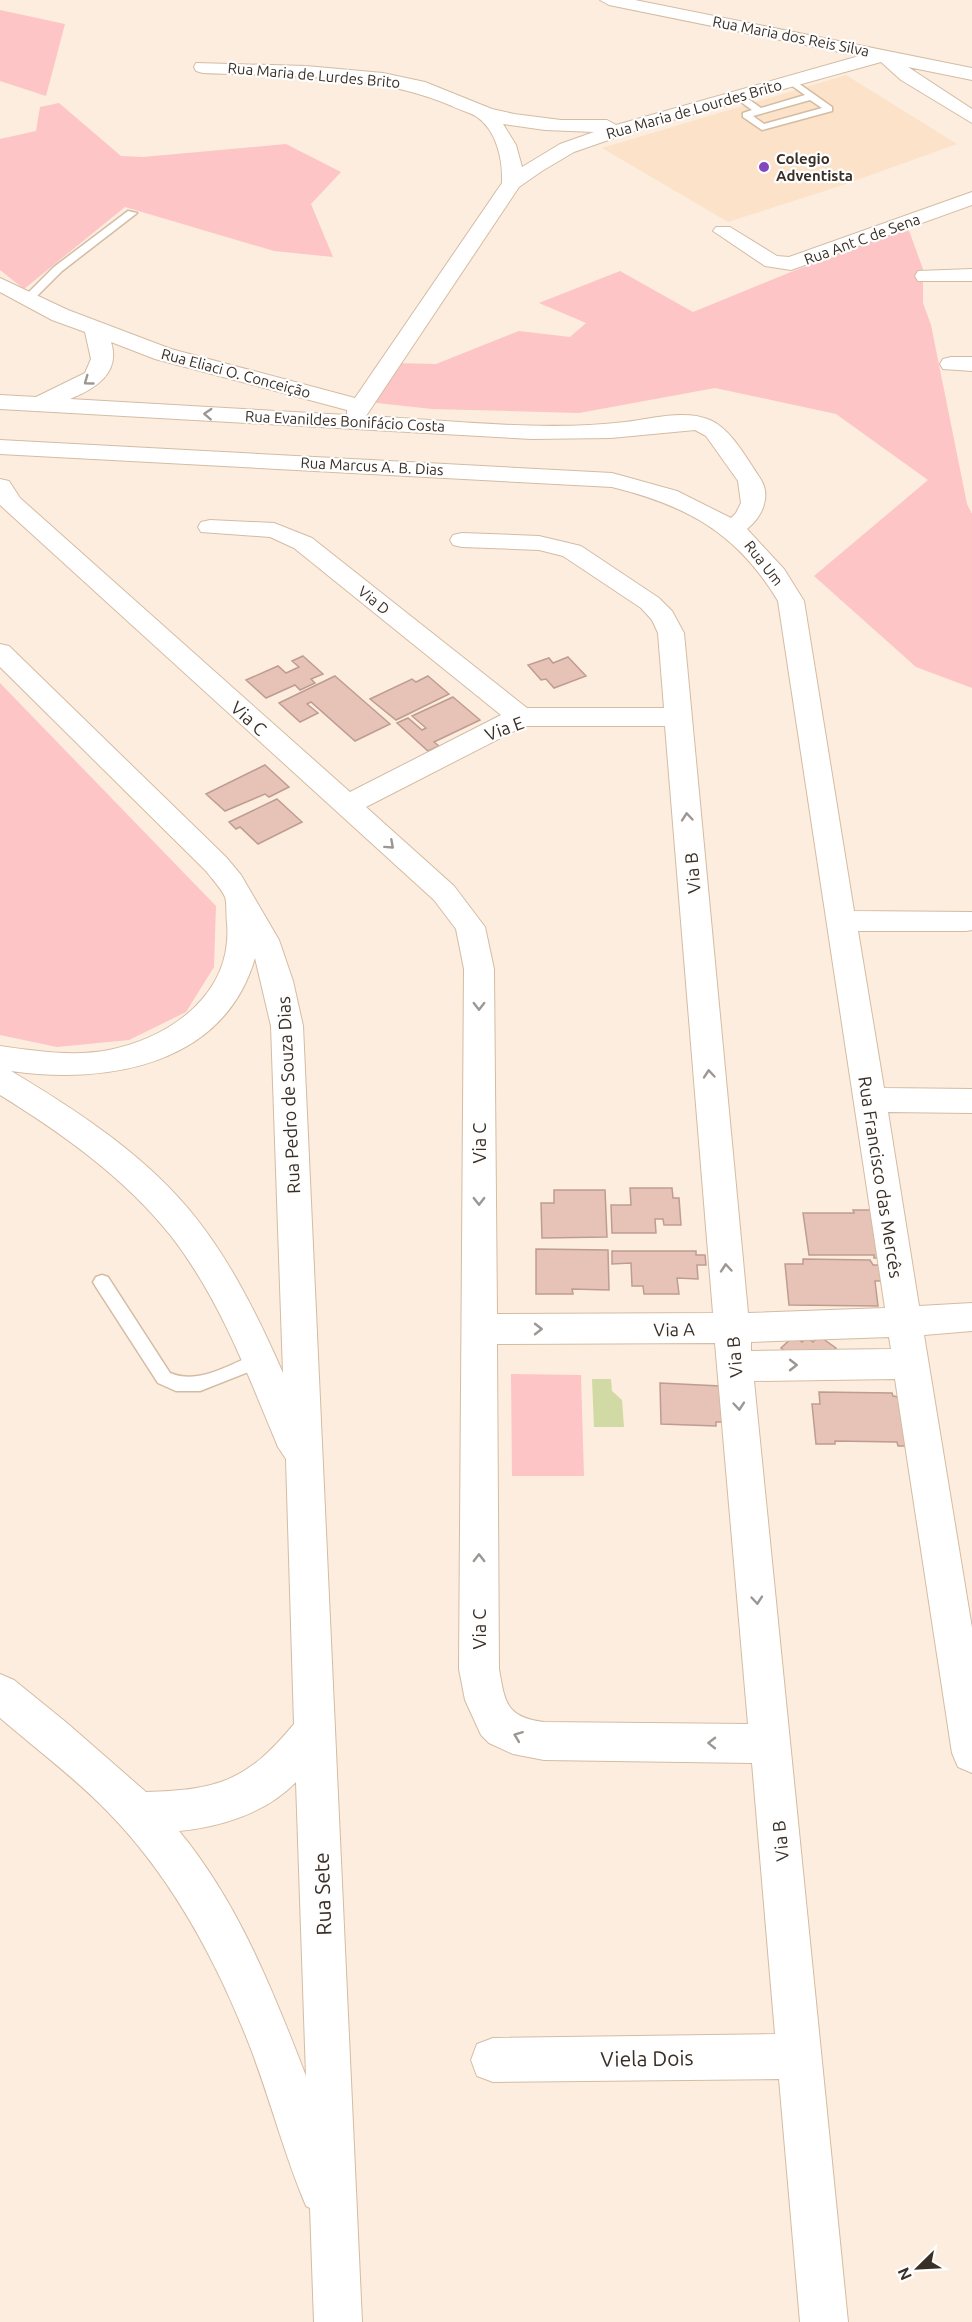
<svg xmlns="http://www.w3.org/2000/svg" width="972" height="2322" font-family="Ubuntu,sans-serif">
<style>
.built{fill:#fbe2c9}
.green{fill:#fdc5c6}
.water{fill:#d1daa4}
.building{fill:#e6c3b6;stroke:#be9d90;stroke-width:1.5}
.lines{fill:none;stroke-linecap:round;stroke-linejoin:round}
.service-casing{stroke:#d4bca3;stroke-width:3}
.minor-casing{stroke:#d4bca3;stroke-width:2}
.service{fill:#fff;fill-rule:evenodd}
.minor{fill:#fff;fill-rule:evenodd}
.oneway{stroke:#9c9792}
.poi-dot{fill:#8347bd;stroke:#fefefe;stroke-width:2}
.labels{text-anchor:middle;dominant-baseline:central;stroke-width:4.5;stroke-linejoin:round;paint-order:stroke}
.far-street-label{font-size:15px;fill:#392f26;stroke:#fefefe}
.far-poi-label{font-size:15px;font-weight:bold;fill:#392f26;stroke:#fefefe;text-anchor:start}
.street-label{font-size:18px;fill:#392f26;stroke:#fefefe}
.near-street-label{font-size:21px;fill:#392f26;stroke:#fefefe}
</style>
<rect width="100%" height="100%" fill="#fdedde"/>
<!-- built -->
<path class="built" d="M 846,75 L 957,144 L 843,185 L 728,222 L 602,148 Z"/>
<!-- green -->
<path class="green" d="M 0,10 L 65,24 L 46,96 L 0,81 Z
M 59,103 L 121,156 L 143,157 L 286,144 L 341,172 L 311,204 L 333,257 L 274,251 L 125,207 L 24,289 L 0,270 L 0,139 L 36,131 L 40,107 Z
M 908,228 L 923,269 L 923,303 L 931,325 L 967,504 L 972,514 L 972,688 L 916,667 L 814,576 L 928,480 L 836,414 L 715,388 L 579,413 L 432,409 L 359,401 L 394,363 L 436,364 L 519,331 L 570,337 L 586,323 L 539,303 L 620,271 L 693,312 L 796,270 Z
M 0,683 L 216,906 L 214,967 L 186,1012 L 129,1040 L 57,1047 L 0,1035 Z
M 511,1374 L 581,1375 L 584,1476 L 512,1476 Z"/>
<!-- water -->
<path class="water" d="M 592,1379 L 611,1379 L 612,1391 L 622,1400 L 624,1427 L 594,1427 Z"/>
<!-- building -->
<path class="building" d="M 303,656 L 323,674 L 311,679 L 315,683 L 300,690 L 295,685 L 266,698 L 246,680 L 278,666 L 286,673 L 299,667 L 292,661 Z
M 568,657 L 586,676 L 554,688 L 546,679 L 541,680 L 528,665 L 549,658 L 553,663 Z
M 335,676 L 390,724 L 355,741 L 311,702 L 307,704 L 318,713 L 300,722 L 279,703 Z
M 428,676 L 449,694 L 396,720 L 370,699 L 412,679 L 416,682 Z
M 453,697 L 480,720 L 434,742 L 439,746 L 428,751 L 397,723 L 408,718 L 422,730 L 426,728 L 412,716 Z
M 265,765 L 289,787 L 269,797 L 265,794 L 225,811 L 206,794 Z
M 277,799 L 302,822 L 258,844 L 240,827 L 236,829 L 229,822 Z
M 630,1188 L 672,1188 L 673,1198 L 679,1198 L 681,1225 L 664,1225 L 663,1219 L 655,1219 L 656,1233 L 612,1233 L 611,1205 L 631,1205 Z
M 554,1190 L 605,1190 L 607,1237 L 542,1238 L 541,1203 L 554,1203 Z
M 853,1210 L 872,1210 L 880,1258 L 874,1258 L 874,1255 L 809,1255 L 803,1213 L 854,1213 Z
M 536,1249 L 608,1250 L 609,1290 L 572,1289 L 573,1294 L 536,1294 Z
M 612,1251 L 696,1251 L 696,1255 L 705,1255 L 706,1265 L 697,1265 L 698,1279 L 677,1278 L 679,1294 L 644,1294 L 643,1286 L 632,1286 L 631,1263 L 612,1264 Z
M 803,1259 L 870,1260 L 873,1265 L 881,1265 L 883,1281 L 875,1281 L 878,1306 L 789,1305 L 785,1264 L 803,1264 Z
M 794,1336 L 802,1342 L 807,1338 L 813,1342 L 819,1336 L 836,1348 L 822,1360 L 798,1362 L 781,1348 Z
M 660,1383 L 720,1386 L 722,1422 L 716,1422 L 716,1426 L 661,1424 Z
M 819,1392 L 892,1393 L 893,1396 L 899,1397 L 906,1446 L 898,1446 L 897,1442 L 835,1441 L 835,1444 L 816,1444 L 812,1404 L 820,1404 Z"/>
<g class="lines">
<!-- service casing -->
<g class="service-casing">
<path id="service" d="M 791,78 L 832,107 L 832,111 L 762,130 L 743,117 L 743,113 L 752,110 L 734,97 L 734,93 L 740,93 L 761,108 L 805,95 L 788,83 L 786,81 ZM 810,100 L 822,108 L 764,124 L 753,116 Z
M 128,211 L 137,213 L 62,271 L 32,301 L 24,301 L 24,297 L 54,267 Z
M 102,1275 L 108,1277 L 170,1373 C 201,1386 232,1362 260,1353 L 266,1355 L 269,1360 L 266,1365 L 200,1391 L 176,1391 L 158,1383 L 96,1287 L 93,1282 L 96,1277 Z"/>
</g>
<!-- minor casing -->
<g class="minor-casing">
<path id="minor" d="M 600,0 L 635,0 L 972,68 L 972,80 L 908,67 L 972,109 L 972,123 L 901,80 L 881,62 L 640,129 L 574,152 L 542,171 L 519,187 L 366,416 C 451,420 540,432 625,422 C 651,419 685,409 710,420 C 731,429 747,459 760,478 C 772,496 762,517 747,529 L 784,569 L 804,601 L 854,911 L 972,912 L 972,930 L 966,931 L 858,931 L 884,1088 L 972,1089 L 972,1113 L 888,1112 L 919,1306 L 972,1303 L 972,1331 L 924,1335 L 972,1628 L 972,1773 L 958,1767 L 952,1753 L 895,1379 L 754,1381 L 848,2322 L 800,2322 L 779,2079 L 493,2082 L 477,2076 L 471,2060 L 477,2044 L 493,2038 L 775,2034 L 752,1763 L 544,1760 L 513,1754 L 489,1743 L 481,1735 L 465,1700 L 459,1669 L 464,969 L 456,929 L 434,900 L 0,505 L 0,479 L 9,481 L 20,498 L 350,792 L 501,715 L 294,548 L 270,537 L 201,532 L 198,527 L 201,522 L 210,520 L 274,523 L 312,538 L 527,708 L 664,708 L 658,633 L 652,620 L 641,608 L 563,556 L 539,550 L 462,547 L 453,545 L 450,540 L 453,535 L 462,533 L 539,536 L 581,546 L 659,598 L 672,611 L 684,633 L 748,1313 L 885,1308 L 778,601 C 737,533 688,506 612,487 L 0,454 L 0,440 L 612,473 L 677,491 L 731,518 L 736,513 L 741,503 L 738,481 L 706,436 L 695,430 L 611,438 L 532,439 L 0,409 L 0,395 L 36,397 L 85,373 L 91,359 L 85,332 L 52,320 L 0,292 L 0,278 L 68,310 L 171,349 L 355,398 L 502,183 C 503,160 497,131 477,117 C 470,112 459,110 452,106 C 373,72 287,77 203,73 L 196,71 L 194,67 L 196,63 L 306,66 L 383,73 L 425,82 L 492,109 L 514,114 L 561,120 L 607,120 L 616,125 L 859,56 L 609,5 ZM 503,124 L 545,130 L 594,132 L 560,144 L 522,167 L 516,145 ZM 111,342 L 155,359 L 347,410 L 347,415 L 70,399 C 95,389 121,373 111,342 ZM 524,726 L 665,726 L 713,1313 L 497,1314 L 494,969 L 485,927 L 454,886 L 366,807 ZM 889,1337 L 891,1349 L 751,1351 L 751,1342 ZM 715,1343 L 748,1724 L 544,1722 C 506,1717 505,1703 499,1669 L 497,1344 Z
M 972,192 L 972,205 L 791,270 L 765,266 L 713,231 L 716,227 L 730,227 L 777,256 L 789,257 Z
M 972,269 L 972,281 L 918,281 L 915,276 L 918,271 Z
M 951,357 L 972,357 L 972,371 L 943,369 L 940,364 L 943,359 Z
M 0,644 L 9,646 L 226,857 L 241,875 L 279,940 L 293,981 L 303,1026 L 362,2322 L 314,2322 L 310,2208 L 306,2206 C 283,2152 269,2094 247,2039 C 214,1956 170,1875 107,1811 C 74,1777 36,1749 0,1718 L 0,1674 L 14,1680 L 67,1723 L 146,1792 C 218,1790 247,1781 294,1724 L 286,1459 L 278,1447 C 248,1375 220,1299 171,1236 C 125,1178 63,1134 0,1095 L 0,1046 C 36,1051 73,1057 109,1050 C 172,1037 233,993 227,923 C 226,915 227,902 225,897 C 221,888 212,879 206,871 L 0,667 ZM 255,958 L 271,1026 L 283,1373 C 259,1319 233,1265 196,1218 C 147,1156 78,1111 11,1071 C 108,1085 224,1065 255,958 ZM 296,1782 L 306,2076 C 273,1991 238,1902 179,1831 C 221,1827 266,1813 296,1782 Z"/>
</g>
<!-- service -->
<use href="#service" class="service"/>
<!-- minor -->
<use href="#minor" class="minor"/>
</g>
<!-- one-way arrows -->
<defs><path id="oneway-chevron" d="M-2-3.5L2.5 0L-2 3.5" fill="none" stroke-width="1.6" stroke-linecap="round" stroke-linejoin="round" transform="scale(1.5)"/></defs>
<g class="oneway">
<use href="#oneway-chevron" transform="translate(88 381) rotate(144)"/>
<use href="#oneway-chevron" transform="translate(208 414) rotate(-177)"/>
<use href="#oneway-chevron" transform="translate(687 817) rotate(-95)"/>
<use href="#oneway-chevron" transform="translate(390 845) rotate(42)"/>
<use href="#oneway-chevron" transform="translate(479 1006) rotate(90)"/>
<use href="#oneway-chevron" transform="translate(709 1074) rotate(-95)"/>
<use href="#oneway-chevron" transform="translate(479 1201) rotate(90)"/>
<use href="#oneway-chevron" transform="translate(726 1268) rotate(-95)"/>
<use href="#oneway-chevron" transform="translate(538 1329)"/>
<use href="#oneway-chevron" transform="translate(793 1365)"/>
<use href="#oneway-chevron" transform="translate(739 1406) rotate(85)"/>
<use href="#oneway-chevron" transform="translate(479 1558) rotate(-90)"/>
<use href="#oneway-chevron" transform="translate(757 1600) rotate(85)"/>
<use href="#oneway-chevron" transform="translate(518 1736) rotate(-159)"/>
<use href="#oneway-chevron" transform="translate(712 1743) rotate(-179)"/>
</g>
<!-- markers -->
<circle class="poi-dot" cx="764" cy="167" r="6"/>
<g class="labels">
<!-- far-street labels -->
<g class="far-street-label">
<text transform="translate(791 36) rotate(11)">Rua Maria dos Reis Silva</text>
<text transform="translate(314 75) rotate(5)">Rua Maria de Lurdes Brito</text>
<text transform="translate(694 109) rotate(-16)">Rua Maria de Lourdes Brito</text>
<text transform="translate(862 239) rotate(-20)">Rua Ant C de Sena</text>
<text transform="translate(236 373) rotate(15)">Rua Eliaci O. Conceição</text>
<text transform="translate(345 421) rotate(3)">Rua Evanildes Bonifácio Costa</text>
<text transform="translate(372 466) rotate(3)">Rua Marcus A. B. Dias</text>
<text transform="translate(764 563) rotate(52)">Rua Um</text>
<text transform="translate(374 600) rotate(39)">Via D</text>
</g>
<!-- far-poi labels -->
<g class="far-poi-label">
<text x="776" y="158">Colegio<tspan x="776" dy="17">Adventista</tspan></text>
</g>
<!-- street labels -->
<g class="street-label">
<text transform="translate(249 718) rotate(42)">Via C</text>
<text transform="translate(504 728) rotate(-20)">Via E</text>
<text transform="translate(692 873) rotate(-95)">Via B</text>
<text transform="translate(288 1095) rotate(-93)">Rua Pedro de Souza Dias</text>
<text transform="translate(479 1143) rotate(-90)">Via C</text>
<text transform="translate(881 1177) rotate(81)">Rua Francisco das Mercês</text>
<text transform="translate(674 1329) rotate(-1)">Via A</text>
<text transform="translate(734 1357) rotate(-95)">Via B</text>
<text transform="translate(479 1629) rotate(-90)">Via C</text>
<text transform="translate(780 1841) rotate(-96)">Via B</text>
</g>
<!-- near-street labels -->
<g class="near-street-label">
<text transform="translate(322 1894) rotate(-92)">Rua Sete</text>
<text transform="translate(647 2058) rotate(-1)">Viela Dois</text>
</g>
</g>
<!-- north arrow -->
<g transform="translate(918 2268) rotate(246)" stroke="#fefefe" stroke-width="4.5" paint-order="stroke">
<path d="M0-4.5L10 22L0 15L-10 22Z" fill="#392f26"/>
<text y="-9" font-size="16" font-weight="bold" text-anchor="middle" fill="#392f26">N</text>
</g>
</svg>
